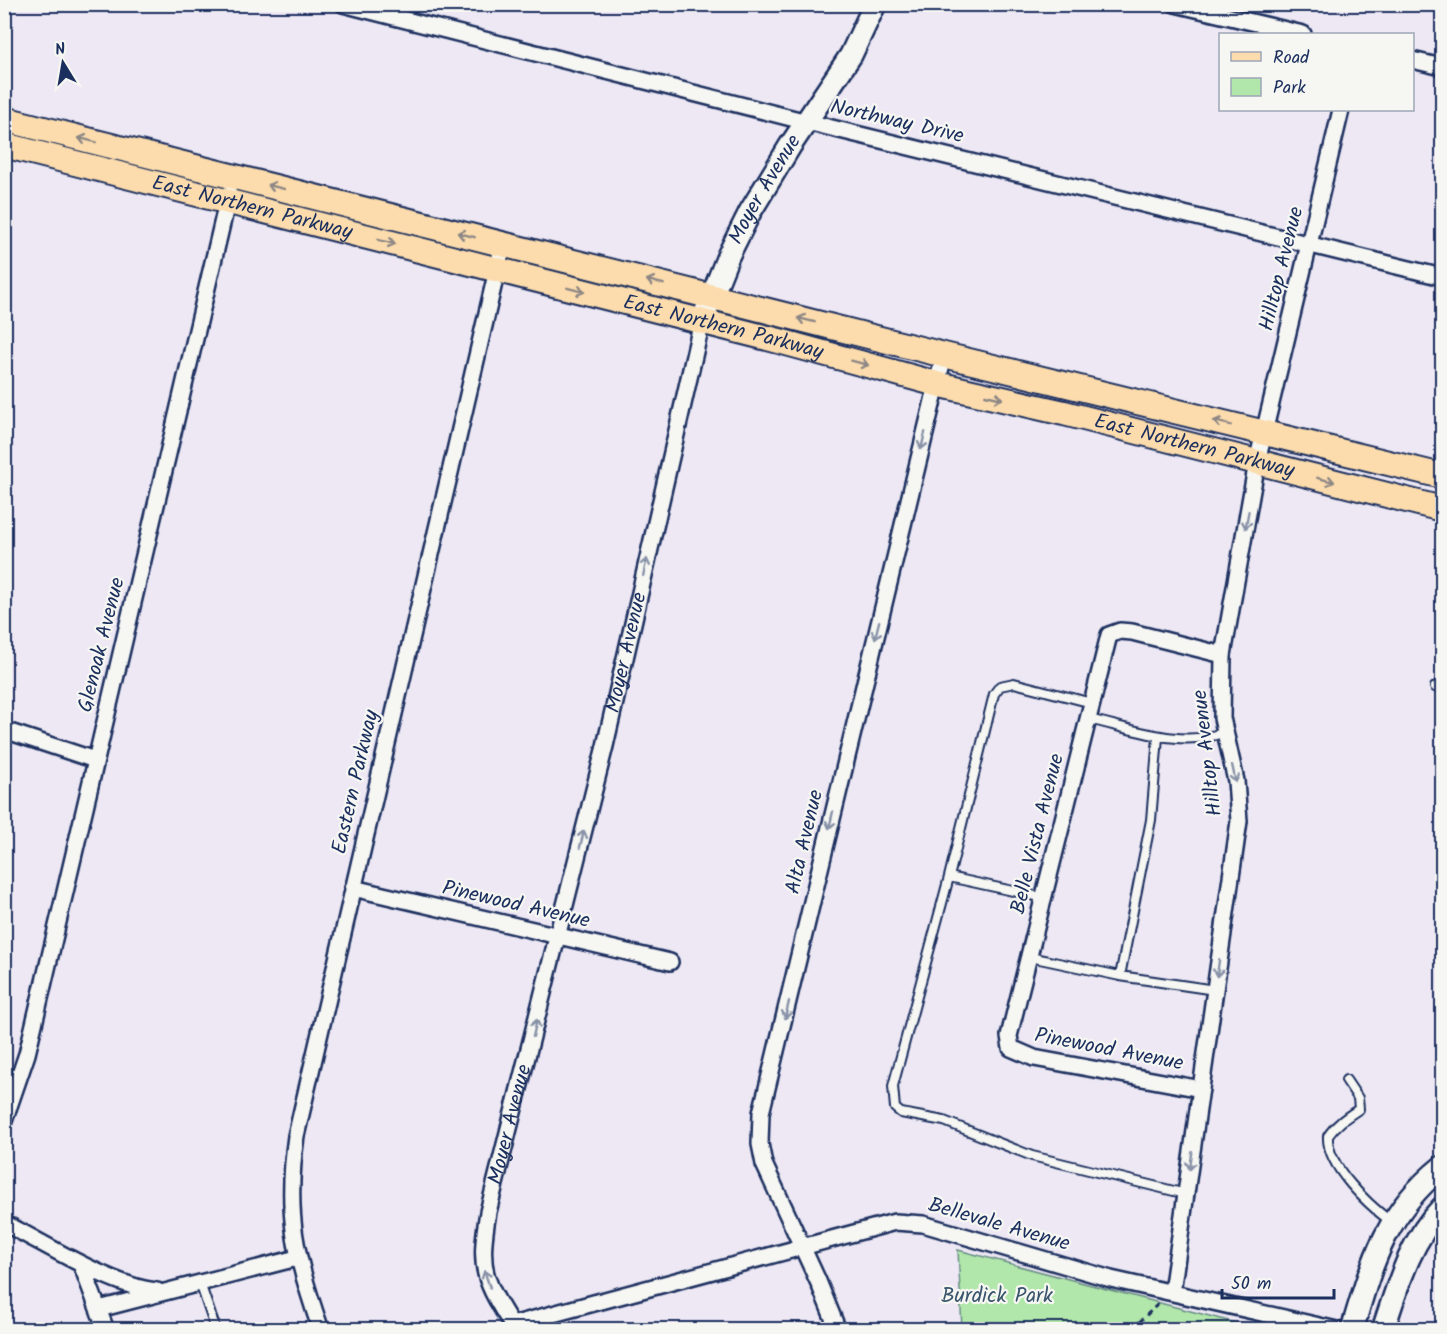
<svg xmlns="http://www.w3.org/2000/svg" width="1447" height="1334" font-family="Kalam,sans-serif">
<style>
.green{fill:#b1e7aa;stroke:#668b84;stroke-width:1.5}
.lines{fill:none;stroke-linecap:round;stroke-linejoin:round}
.lane-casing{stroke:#1b2f5e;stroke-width:12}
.street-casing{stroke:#1b2f5e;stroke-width:20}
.secondary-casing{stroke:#1b2f5e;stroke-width:26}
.primary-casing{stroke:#1b2f5e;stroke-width:28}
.path{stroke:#1b2f5e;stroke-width:3;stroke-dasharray:6 4.5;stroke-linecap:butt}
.lane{stroke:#f6f6f2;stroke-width:8}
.street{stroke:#f6f6f2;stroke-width:15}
.secondary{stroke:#f6f6f2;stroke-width:21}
.primary{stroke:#fcdcac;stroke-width:24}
.oneway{stroke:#8c8685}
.oneway2{stroke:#8892a8}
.labels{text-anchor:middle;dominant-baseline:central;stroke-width:4.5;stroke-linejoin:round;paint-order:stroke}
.street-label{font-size:21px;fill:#1b2f5e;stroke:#f6f6f2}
.park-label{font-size:21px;fill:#39546d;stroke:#f6f6f2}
</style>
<rect width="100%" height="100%" fill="#ede8f4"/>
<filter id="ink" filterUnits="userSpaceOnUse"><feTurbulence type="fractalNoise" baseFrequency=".0167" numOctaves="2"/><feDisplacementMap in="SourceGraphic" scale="12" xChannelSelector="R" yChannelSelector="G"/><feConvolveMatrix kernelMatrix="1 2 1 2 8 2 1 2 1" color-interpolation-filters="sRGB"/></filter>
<g filter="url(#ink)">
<!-- green -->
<path class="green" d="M 958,1250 L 1259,1329 L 962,1329 Z"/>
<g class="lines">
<!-- lane casing -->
<g class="lane-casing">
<path id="lane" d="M 1435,687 L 1442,682
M 1092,703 L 1014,683 L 1000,686 L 994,694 L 949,877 L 893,1086 L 895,1108 L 901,1113 L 944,1121 L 1032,1156 L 1186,1194
M 1088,719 C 1131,728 1181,749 1225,732
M 949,877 L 1045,898
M 1030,957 L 1120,976 L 1215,990
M 1120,976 L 1151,820 L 1158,737
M 1346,1080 L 1358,1098 L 1359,1109 C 1347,1117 1336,1124 1328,1136 C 1326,1166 1369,1205 1390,1221
M 200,1283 L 216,1330"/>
</g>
<!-- street casing -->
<g class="street-casing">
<g id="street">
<path d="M 343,4 L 807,122 L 1442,277"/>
<path d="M 1175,4 L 1303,34"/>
<path d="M 1412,60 L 1442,67"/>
<path d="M 4,730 L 95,760"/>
<path d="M 353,888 L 670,962"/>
<path d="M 1201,1089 L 1034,1058 L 1011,1048 L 1009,1036 L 1109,635 L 1120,631 L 1132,632 L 1223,655"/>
<path d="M 4,1121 L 27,1054 L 229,194"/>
<path d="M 4,1223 C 46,1244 113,1287 157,1291"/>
<path d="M 82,1266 L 106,1330"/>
<path d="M 1172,1292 L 1239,821 L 1236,781 L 1222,718 L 1223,655 L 1257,462 L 1341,110"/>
<path d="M 99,1309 L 297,1258"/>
<path d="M 512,1325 L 895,1222 L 923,1224 L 1111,1279 L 1337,1330"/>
<path d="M 321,1330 C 295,1256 285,1214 296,1136 L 503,244"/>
<path id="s1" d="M 515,1330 C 484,1280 478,1271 488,1212 L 605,746 L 702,321"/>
<path d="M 838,1330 L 818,1281 L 764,1164 L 760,1144 L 761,1113 L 944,355"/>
</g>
</g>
<!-- secondary casing -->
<g class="secondary-casing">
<g id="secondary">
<path id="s2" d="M 702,321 L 728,256 L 750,212 L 790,146 L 851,55 L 875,4"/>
<path d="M 1352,1330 C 1372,1263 1385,1213 1442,1167"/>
<path d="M 1383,1330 C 1397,1288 1410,1240 1442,1208"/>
</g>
</g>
<!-- primary casing -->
<g class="primary-casing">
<g id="primary">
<path d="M 4,119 L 944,355 L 1442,476"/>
<path id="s3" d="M 4,145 L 779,341 L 937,384 L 1064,413 L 1442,509"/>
</g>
</g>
<!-- path -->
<path class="path" d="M 1131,1330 L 1158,1304"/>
<!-- lane -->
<use href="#lane" class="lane"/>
<!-- street -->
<use href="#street" class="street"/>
<!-- secondary -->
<use href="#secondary" class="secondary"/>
<!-- primary -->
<use href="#primary" class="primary"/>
</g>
<!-- one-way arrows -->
<defs><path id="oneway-shaft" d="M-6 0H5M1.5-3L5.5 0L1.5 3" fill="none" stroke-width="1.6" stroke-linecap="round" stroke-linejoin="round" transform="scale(1.5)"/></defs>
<g class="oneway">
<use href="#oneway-shaft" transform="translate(87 140) rotate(-166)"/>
<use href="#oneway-shaft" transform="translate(276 187) rotate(-166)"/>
<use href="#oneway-shaft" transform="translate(466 235) rotate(-166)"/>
<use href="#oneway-shaft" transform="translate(387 242) rotate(14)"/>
<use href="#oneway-shaft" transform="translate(655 282) rotate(-166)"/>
<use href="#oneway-shaft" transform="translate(576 290) rotate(14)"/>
<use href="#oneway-shaft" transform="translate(806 320) rotate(-166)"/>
<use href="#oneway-shaft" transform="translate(860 363) rotate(15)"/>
<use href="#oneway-shaft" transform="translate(994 397) rotate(13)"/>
<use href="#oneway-shaft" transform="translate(1222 423) rotate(-166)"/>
<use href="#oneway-shaft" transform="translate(1326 480) rotate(14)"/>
</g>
<g class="oneway2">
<use href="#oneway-shaft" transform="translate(923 441) rotate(104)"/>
<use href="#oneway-shaft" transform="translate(1247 520) rotate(100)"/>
<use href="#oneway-shaft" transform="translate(645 567) rotate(-78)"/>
<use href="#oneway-shaft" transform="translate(877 630) rotate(104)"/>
<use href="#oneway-shaft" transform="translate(1234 774) rotate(78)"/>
<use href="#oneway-shaft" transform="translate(831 820) rotate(103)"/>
<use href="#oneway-shaft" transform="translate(582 839) rotate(-76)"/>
<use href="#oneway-shaft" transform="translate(1218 968) rotate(98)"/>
<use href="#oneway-shaft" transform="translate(787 1010) rotate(103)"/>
<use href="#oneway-shaft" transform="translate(535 1028) rotate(-77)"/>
<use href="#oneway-shaft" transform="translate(1191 1161) rotate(98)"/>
<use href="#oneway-shaft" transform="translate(487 1279) rotate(-109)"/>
</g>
</g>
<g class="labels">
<!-- street labels -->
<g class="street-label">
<text transform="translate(897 122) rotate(13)">Northway Drive</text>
<text stroke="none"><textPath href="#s2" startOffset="146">Moyer Avenue</textPath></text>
<text stroke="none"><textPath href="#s3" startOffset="256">East Northern Parkway</textPath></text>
<text transform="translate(1282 269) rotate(-76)">Hilltop Avenue</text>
<text stroke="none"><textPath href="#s3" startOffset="742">East Northern Parkway</textPath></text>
<text stroke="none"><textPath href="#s3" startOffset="1228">East Northern Parkway</textPath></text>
<text transform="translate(102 645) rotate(-76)">Glenoak Avenue</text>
<text stroke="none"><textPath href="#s1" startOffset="702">Moyer Avenue</textPath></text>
<text transform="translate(1208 753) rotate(-97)">Hilltop Avenue</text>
<text transform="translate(356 782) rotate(-77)">Eastern Parkway</text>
<text transform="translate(1038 834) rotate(-76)">Belle Vista Avenue</text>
<text transform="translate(805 842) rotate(-77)">Alta Avenue</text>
<text transform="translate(516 905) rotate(13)">Pinewood Avenue</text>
<text transform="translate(1109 1050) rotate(11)">Pinewood Avenue</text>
<text stroke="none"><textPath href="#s1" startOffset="216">Moyer Avenue</textPath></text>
<text transform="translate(999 1225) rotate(16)">Bellevale Avenue</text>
</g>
<!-- park labels -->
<g class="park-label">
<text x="997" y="1296">Burdick Park</text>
</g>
</g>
<!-- margin -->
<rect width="1447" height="1334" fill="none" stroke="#f6f6f2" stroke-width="24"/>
<rect x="12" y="12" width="1423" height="1310" fill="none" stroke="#1b2f5e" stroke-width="2" filter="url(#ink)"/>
<!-- legend -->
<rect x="1219" y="33" width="195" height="78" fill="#f6f6f2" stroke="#9ea6b7" stroke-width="1.5"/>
<rect x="1231" y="52" width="30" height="9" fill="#fcdcac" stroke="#9ea6b7" stroke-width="1.5"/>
<text x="1273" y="63" font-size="18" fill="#1b2f5e">Road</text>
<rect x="1231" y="78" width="30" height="18" fill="#b1e7aa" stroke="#9ea6b7" stroke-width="1.5"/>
<text x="1273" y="93" font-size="18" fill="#1b2f5e">Park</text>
<!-- north arrow -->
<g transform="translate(63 63) rotate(349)" stroke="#f6f6f2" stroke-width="4.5" paint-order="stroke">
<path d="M0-4.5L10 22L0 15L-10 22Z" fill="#1b2f5e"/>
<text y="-9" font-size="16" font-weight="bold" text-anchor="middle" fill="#1b2f5e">N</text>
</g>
<!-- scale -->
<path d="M1222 1289v9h112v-9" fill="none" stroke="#1b2f5e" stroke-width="3"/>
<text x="1231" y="1289" font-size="18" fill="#1b2f5e" stroke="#f6f6f2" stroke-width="4.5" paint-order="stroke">50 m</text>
</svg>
